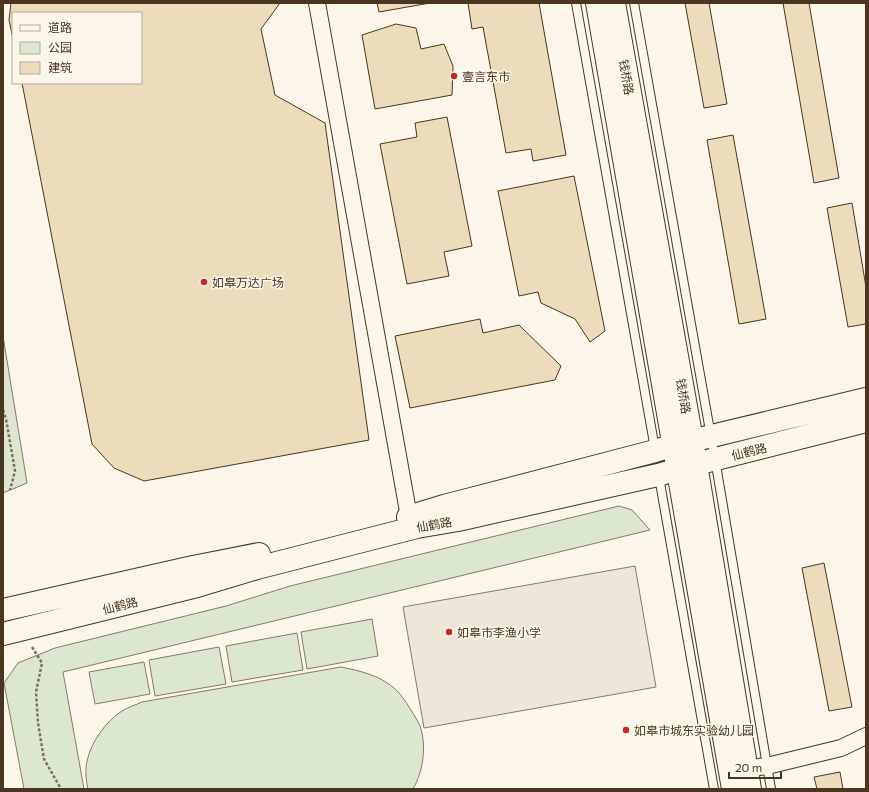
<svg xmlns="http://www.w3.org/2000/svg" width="869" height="792" font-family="Commissioner,'Noto Sans SC',sans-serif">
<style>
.green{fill:#dce7d0;stroke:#887966}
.parking{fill:#ede7d9;stroke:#887966}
.building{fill:#ecdcbc;stroke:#4a3520}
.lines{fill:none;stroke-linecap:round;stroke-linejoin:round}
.lane-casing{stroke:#4a3520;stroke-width:10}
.street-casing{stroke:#4a3520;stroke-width:18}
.secondary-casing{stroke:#4a3520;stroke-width:24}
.path{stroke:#7f6f5c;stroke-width:2.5;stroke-dasharray:3 2;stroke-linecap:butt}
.lane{stroke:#fbf6e9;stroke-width:8}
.street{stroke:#fbf6e9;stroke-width:16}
.secondary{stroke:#fbf6e9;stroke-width:22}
.poi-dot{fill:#c62828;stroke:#fbf6e9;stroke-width:1.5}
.labels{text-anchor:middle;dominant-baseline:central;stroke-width:3;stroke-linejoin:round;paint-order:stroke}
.poi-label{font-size:12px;fill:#4a3520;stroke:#fbf6e9;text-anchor:start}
.street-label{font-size:12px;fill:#4a3520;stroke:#fbf6e9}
</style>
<rect width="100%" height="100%" fill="#fbf6e9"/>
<!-- green -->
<path class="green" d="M 3,336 L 27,483 L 3,493 Z
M 619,506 L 632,510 L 650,530 L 63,672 L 84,789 L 24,789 L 4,683 L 18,663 L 55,648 L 226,606 L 290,586 Z
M 372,619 L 378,656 L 307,669 L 301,632 Z
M 297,633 L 303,670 L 232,682 L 226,646 Z
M 219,647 L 226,684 L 155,696 L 149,660 Z
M 144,662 L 150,694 L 95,704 L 89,672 Z
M 341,667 C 360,671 379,675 394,688 C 401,694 406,702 411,710 C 414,715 418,721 420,726 C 427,746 423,772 413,789 L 88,789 C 86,780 85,770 87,761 C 91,742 106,721 122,711 C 128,707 136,705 142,702 Z"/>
<!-- parking -->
<path class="parking" d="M 635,566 L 656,687 L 424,728 L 403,607 Z"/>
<!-- building -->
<path class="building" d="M 11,3 L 280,3 L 261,29 L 275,95 L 325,123 L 369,440 L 144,481 L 114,468 L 92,444 L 22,83 L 141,83 L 141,13 L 13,13 L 13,39 L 9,20 Z
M 377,3 L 430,3 L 379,12 Z
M 468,3 L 539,3 L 566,155 L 533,161 L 531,149 L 506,153 L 483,27 L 472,29 Z
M 685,3 L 709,3 L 727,104 L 704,108 Z
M 783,3 L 809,3 L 839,178 L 814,183 Z
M 396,24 L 416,28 L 421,49 L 444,44 L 453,66 L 452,95 L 375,109 L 362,35 Z
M 447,117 L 472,246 L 444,252 L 449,276 L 407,284 L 380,144 L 417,137 L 415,123 Z
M 733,135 L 766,319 L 739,324 L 707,140 Z
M 574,176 L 605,331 L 590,342 L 575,319 L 541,303 L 538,292 L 519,296 L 498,191 Z
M 852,203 L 866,287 L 866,324 L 848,327 L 827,208 Z
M 480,319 L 483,333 L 519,325 L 561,366 L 555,380 L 410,408 L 395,336 Z
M 824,563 L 852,707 L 829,711 L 802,568 Z
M 840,772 L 843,789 L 817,789 L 814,777 Z"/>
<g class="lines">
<!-- lane casing -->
<g class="lane-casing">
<path id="lane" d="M 576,3 L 655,449
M 634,3 L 715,459 L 771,789
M 659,477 L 714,789"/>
</g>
<!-- street casing -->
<g class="street-casing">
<path id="street" d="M 317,3 L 409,517
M 746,769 L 767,766 L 841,748 L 866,736"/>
</g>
<!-- secondary casing -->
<g class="secondary-casing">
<path id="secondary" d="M 597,3 L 733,789
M 614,3 L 692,440 L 750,789
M 408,517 L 444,506 L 655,451 L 674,445 L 866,399
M 3,610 L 193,567 L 259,554
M 3,634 L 197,586 L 257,568 L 417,527 L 458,520 L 658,475 L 696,464 L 866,421"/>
</g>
<!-- path -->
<path class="path" d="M 3,410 L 6,419 L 15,471 L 10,490
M 32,647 L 42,663 L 36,692 L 38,723 L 44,759 L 61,789"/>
<!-- lane -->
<use href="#lane" class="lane"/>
<!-- street -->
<use href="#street" class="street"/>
<!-- secondary -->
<use href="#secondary" class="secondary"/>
</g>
<!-- markers -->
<g class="poi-dot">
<circle cx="454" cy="76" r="4"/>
<circle cx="204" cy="282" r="4"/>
<circle cx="449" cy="632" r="4"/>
<circle cx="626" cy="730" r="4"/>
</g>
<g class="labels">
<!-- poi labels -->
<g class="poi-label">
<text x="462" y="76">壹言东市</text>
<text x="212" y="282">如皋万达广场</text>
<text x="457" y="632">如皋市李渔小学</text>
<text x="634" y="730">如皋市城东实验幼儿园</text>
</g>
<!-- street labels -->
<g class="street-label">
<text transform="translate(627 77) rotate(80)">钱桥路</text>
<text transform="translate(684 396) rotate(80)">钱桥路</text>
<text transform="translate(749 451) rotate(-14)">仙鹤路</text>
<text transform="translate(434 524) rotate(-10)">仙鹤路</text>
<text transform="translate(120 605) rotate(-14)">仙鹤路</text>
</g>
</g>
<!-- border -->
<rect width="869" height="792" fill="none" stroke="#4a3520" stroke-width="8"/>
<!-- legend -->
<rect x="12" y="12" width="130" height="72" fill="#fbf6e9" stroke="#b4a999"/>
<rect x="20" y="25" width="20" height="6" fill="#fbf6e9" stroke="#b4a999"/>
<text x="48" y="32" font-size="12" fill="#4a3520">道路</text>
<rect x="20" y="42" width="20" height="12" fill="#dce7d0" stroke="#b4a999"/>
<text x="48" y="52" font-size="12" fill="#4a3520">公园</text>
<rect x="20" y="62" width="20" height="12" fill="#ecdcbc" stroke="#b4a999"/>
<text x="48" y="72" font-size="12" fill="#4a3520">建筑</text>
<!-- scale -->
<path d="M729 772v6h52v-6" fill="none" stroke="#4a3520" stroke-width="2"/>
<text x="735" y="772" font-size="12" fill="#4a3520" stroke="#fbf6e9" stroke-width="3" paint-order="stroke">20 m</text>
</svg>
